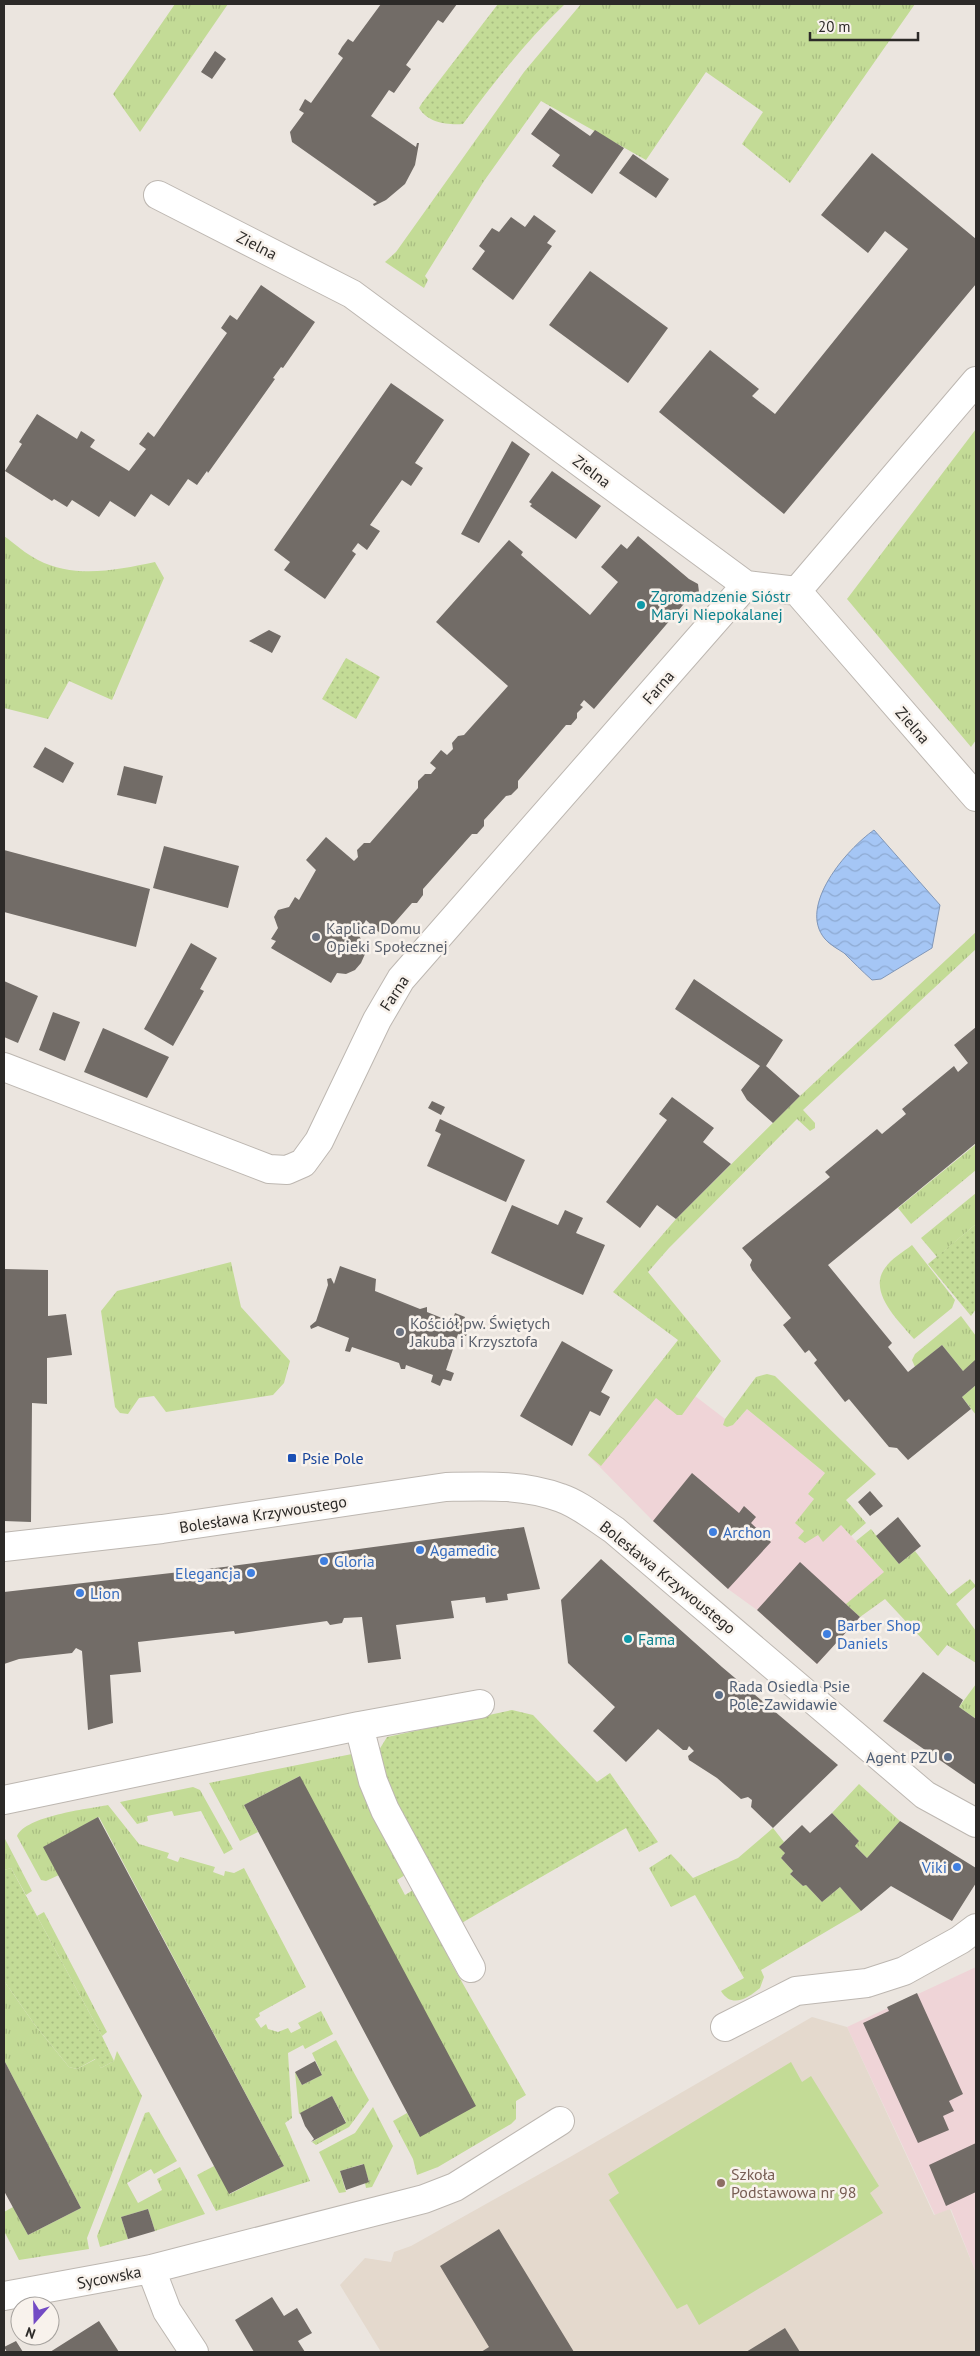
<svg xmlns="http://www.w3.org/2000/svg" width="980" height="2356" font-family="'PT Sans',sans-serif">
<style>
.commercial{fill:#efd4d7}
.built{fill:#e4d9cd}
.grass{fill:url(#grass-tufts)}
.park{fill:url(#park-dots)}
.garden{fill:#c3db96}
.water{fill:url(#water-waves);stroke:#8197b8}
.building{fill:#726c67}
.lines{fill:none;stroke-linecap:round;stroke-linejoin:round}
.minor-casing{stroke:#bdb7b1;stroke-width:30}
.minor{stroke:#fff;stroke-width:28}
.culture-dot{fill:#0f9aa8;stroke:#f8f2ec;stroke-width:2}
.worship-dot{fill:#6b7280;stroke:#f8f2ec;stroke-width:2}
.transit-dot{fill:#1a4fb4;stroke:#f8f2ec;stroke-width:2}
.shop-dot{fill:#3f7fe0;stroke:#f8f2ec;stroke-width:2}
.service-dot{fill:#5c6f8a;stroke:#f8f2ec;stroke-width:2}
.education-dot{fill:#8d6e63;stroke:#f8f2ec;stroke-width:2}
.labels{text-anchor:middle;dominant-baseline:central;stroke-width:5;stroke-linejoin:round;paint-order:stroke}
.street-label{font-size:16px;fill:#2c2a28;stroke:#f8f2ec}
.culture-label{font-size:16px;fill:#0d838f;stroke:#f8f2ec;text-anchor:start}
.worship-label{font-size:16px;fill:#5b616d;stroke:#f8f2ec;text-anchor:start}
.transit-label{font-size:16px;fill:#164399;stroke:#f8f2ec;text-anchor:start}
.shop-label{font-size:16px;fill:#366cbe;stroke:#f8f2ec;text-anchor:start}
.service-label{font-size:16px;fill:#4e5e75;stroke:#f8f2ec;text-anchor:start}
.education-label{font-size:16px;fill:#785e54;stroke:#f8f2ec;text-anchor:start}
</style>
<defs>
<pattern id="grass-tufts" width="24" height="20" patternUnits="userSpaceOnUse" patternTransform="scale(1.25)"><rect width="24" height="20" fill="#c3db96"/><path d="M3 7l-1-3M5 7V3M7 7l1-3M15 17l-1-3M17 17v-4M19 17l1-3" fill="none" stroke="#a8bc81"/></pattern>
<pattern id="park-dots" width="8" height="8" patternUnits="userSpaceOnUse" patternTransform="scale(1.25)"><rect width="8" height="8" fill="#c3db96"/><path d="M2 2h.1M6 6h.1" fill="none" stroke="#a8bc81" stroke-width="1.8" stroke-linecap="round"/></pattern>
<pattern id="water-waves" width="16" height="10" patternUnits="userSpaceOnUse" patternTransform="scale(1.25)"><rect width="16" height="10" fill="#a5c6f5"/><path d="M0 5q4-4 8 0t8 0" fill="none" stroke="#8eaad2"/></pattern>
</defs>
<rect width="100%" height="100%" fill="#ebe5df"/>
<!-- commercial -->
<path class="commercial" d="M 657,1367 L 733,1425 L 747,1409 L 825,1473 L 808,1494 L 841,1525 L 884,1572 L 885,1599 L 860,1617 L 817,1664 L 757,1610 L 728,1589 L 653,1521 L 588,1455 Z
M 976,1967 L 976,2273 L 951,2209 L 935,2215 L 847,2027 Z"/>
<!-- built -->
<path class="built" d="M 812,2017 L 847,2027 L 934,2215 L 950,2209 L 976,2273 L 976,2352 L 381,2352 L 340,2285 L 365,2258 L 391,2262 L 394,2252 L 411,2246 L 570,2157 Z"/>
<!-- grass -->
<path class="grass" d="M 175,4 L 228,4 L 140,132 L 113,94 Z
M 581,4 L 915,4 L 790,183 L 742,144 L 763,112 L 706,72 L 646,160 L 541,101 L 484,181 L 425,276 L 428,280 L 424,288 L 385,262 L 396,252 L 524,72 Z
M 976,429 L 976,740 L 971,747 L 847,599 Z
M 4,536 C 15,544 26,554 38,560 C 75,579 117,570 155,562 L 164,578 L 112,700 L 69,681 L 48,719 L 4,708 Z
M 976,932 L 976,949 L 803,1110 L 815,1123 L 815,1128 L 810,1131 L 797,1119 L 669,1248 L 648,1272 L 721,1361 L 682,1415 L 677,1415 L 656,1398 L 601,1466 L 588,1455 L 678,1340 L 613,1292 L 676,1219 L 800,1096 Z
M 975,1145 L 976,1170 L 911,1224 L 898,1208 Z
M 976,1193 L 976,1224 L 937,1257 L 921,1238 Z
M 912,1245 L 955,1300 L 952,1308 L 914,1339 C 900,1322 867,1292 885,1268 C 891,1259 903,1252 912,1245 Z
M 231,1262 L 241,1307 L 290,1361 L 284,1383 L 273,1395 L 166,1412 L 154,1396 L 139,1398 L 128,1414 L 120,1413 L 115,1407 L 101,1311 L 117,1291 Z
M 961,1316 L 976,1336 L 976,1361 L 963,1371 L 942,1345 L 915,1367 L 912,1360 L 915,1354 Z
M 767,1374 L 775,1376 L 876,1474 L 846,1500 L 866,1523 L 851,1536 L 841,1525 L 823,1542 L 818,1535 L 805,1543 L 798,1538 L 804,1531 L 795,1523 L 814,1499 L 808,1494 L 825,1473 L 747,1409 L 733,1425 L 727,1427 L 723,1425 L 725,1419 L 756,1377 Z
M 976,1385 L 976,1415 L 962,1397 Z
M 871,1529 L 899,1564 L 915,1551 L 949,1595 L 970,1579 L 976,1586 L 956,1604 L 976,1631 L 976,1663 L 947,1645 L 938,1656 L 885,1599 L 860,1617 L 846,1604 L 884,1572 L 856,1541 Z
M 976,1684 L 976,1719 L 959,1707 Z
M 352,1754 L 410,1872 L 397,1880 L 405,1895 L 418,1887 L 457,1956 L 450,1961 L 526,2095 L 516,2101 L 516,2119 L 511,2124 L 438,2167 L 417,2175 L 413,2159 L 393,2121 L 407,2113 L 420,2137 L 300,1776 L 244,1805 L 258,1832 L 240,1841 L 209,1783 Z
M 859,1784 L 900,1821 L 867,1858 L 855,1846 L 859,1841 L 832,1813 Z
M 193,1787 L 200,1790 L 233,1849 L 224,1854 L 201,1811 L 174,1816 L 172,1811 L 147,1816 L 148,1821 L 137,1824 L 120,1802 Z
M 108,1805 L 139,1844 L 169,1853 L 167,1858 L 178,1862 L 180,1857 L 215,1867 L 213,1872 L 224,1876 L 225,1871 L 234,1873 L 244,1868 L 306,1987 L 259,2013 L 260,2016 L 255,2019 L 261,2028 L 266,2024 L 268,2029 L 278,2032 L 288,2028 L 291,2033 L 301,2028 L 298,2023 L 321,2011 L 333,2034 L 305,2049 L 303,2045 L 288,2053 L 292,2118 L 285,2123 L 310,2181 L 216,2211 L 197,2175 L 214,2166 L 230,2194 L 284,2166 L 99,1817 L 44,1847 L 59,1875 L 46,1881 L 41,1880 L 17,1836 C 26,1816 87,1809 108,1805 Z
M 773,1828 L 784,1842 L 780,1847 L 785,1853 L 781,1858 L 793,1871 L 790,1874 L 803,1886 L 806,1885 L 822,1902 L 840,1887 L 861,1911 L 761,1970 L 764,1977 L 760,1988 C 748,1998 732,2009 721,1991 L 744,1978 L 695,1895 L 671,1907 L 649,1868 L 671,1854 L 693,1878 L 738,1858 Z
M 4,1837 L 32,1891 L 26,1895 L 11,1868 L 4,1870 Z
M 44,1912 L 107,2032 L 102,2036 L 37,1916 Z
M 4,1981 L 35,2025 L 69,2067 L 77,2069 L 96,2059 L 101,2068 L 114,2061 L 117,2051 L 142,2096 L 87,2238 L 89,2249 L 19,2260 L 4,2231 L 4,2212 L 13,2207 L 28,2235 L 81,2208 L 4,2060 Z
M 336,2040 L 369,2100 L 349,2127 L 316,2145 L 312,2142 L 346,2122 L 332,2096 L 299,2114 L 295,2072 L 302,2085 L 322,2075 L 312,2053 Z
M 373,2107 L 393,2146 L 372,2187 L 366,2188 L 365,2183 L 369,2181 L 363,2164 L 340,2171 L 346,2192 L 339,2193 L 319,2152 L 355,2133 Z
M 149,2112 L 177,2161 L 154,2174 L 151,2169 L 127,2183 L 138,2203 L 162,2190 L 157,2179 L 180,2167 L 205,2214 L 155,2231 L 148,2209 L 121,2217 L 128,2239 L 100,2247 L 97,2236 L 145,2113 Z"/>
<!-- park -->
<path class="park" d="M 498,4 L 565,4 C 527,40 495,81 463,124 C 447,125 428,123 419,108 L 422,103 Z
M 346,658 L 380,677 L 356,719 L 322,699 Z
M 976,1224 L 976,1309 L 971,1316 L 928,1264 Z
M 512,1710 L 533,1715 L 597,1782 L 610,1773 L 658,1842 L 639,1852 L 626,1828 L 460,1924 L 379,1771 L 379,1750 L 387,1737 Z
M 11,1868 L 102,2036 L 114,2061 L 101,2068 L 95,2059 L 77,2069 L 69,2067 L 35,2025 L 4,1981 L 4,1870 Z"/>
<!-- garden -->
<path class="garden" d="M 791,2062 L 802,2082 L 811,2076 L 879,2186 L 870,2193 L 883,2213 L 699,2325 L 687,2304 L 677,2309 L 609,2200 L 619,2193 L 608,2174 Z"/>
<!-- water -->
<path class="water" d="M 874,830 L 940,905 L 932,948 L 881,979 L 872,980 C 862,971 853,962 844,953 C 838,949 830,945 825,939 C 797,906 847,849 874,830 Z"/>
<!-- building -->
<path class="building" d="M 381,4 L 457,4 L 443,23 L 438,20 L 406,65 L 411,69 L 394,93 L 389,90 L 371,116 L 416,147 L 417,143 L 419,143 L 415,165 L 405,184 L 386,200 L 374,206 L 373,204 L 377,202 L 292,142 L 290,132 L 304,113 L 299,110 L 305,99 L 311,103 L 343,58 L 338,54 L 342,47 L 348,39 L 353,42 Z
M 215,51 L 226,59 L 212,79 L 201,72 Z
M 550,108 L 590,136 L 595,130 L 624,148 L 592,194 L 552,166 L 560,155 L 531,134 Z
M 872,153 L 976,239 L 976,284 L 784,514 L 659,412 L 710,350 L 759,389 L 752,396 L 775,414 L 908,249 L 885,231 L 868,253 L 821,215 Z
M 633,154 L 669,179 L 656,198 L 619,173 Z
M 534,215 L 556,231 L 547,243 L 552,246 L 513,300 L 472,269 L 485,251 L 479,246 L 492,228 L 499,232 L 511,217 L 525,227 Z
M 590,271 L 668,328 L 628,383 L 549,325 Z
M 261,285 L 315,322 L 283,368 L 281,367 L 273,378 L 275,379 L 208,473 L 207,471 L 197,485 L 188,479 L 169,506 L 151,494 L 135,517 L 110,501 L 99,517 L 72,500 L 67,507 L 54,499 L 52,501 L 5,471 L 22,444 L 19,442 L 37,414 L 77,439 L 81,431 L 95,440 L 90,447 L 129,471 L 146,449 L 139,444 L 148,432 L 154,437 L 227,333 L 221,328 L 230,315 L 237,320 Z
M 391,383 L 444,420 L 415,463 L 423,468 L 411,486 L 402,480 L 370,525 L 380,531 L 367,550 L 358,543 L 352,551 L 356,554 L 325,599 L 284,570 L 290,562 L 274,550 Z
M 512,441 L 530,454 L 479,543 L 461,534 Z
M 552,471 L 601,506 L 576,539 L 530,506 L 532,504 L 529,502 Z
M 638,536 L 689,579 L 698,584 L 699,592 L 694,597 L 689,598 L 594,709 L 584,700 L 580,705 L 583,707 L 577,713 L 577,718 L 571,725 L 566,725 L 518,781 L 518,788 L 511,795 L 506,796 L 484,820 L 484,826 L 477,834 L 472,834 L 423,889 L 423,895 L 417,903 L 412,903 L 383,936 L 366,920 L 358,934 L 364,944 L 365,954 L 361,963 L 355,970 L 346,974 L 337,973 L 331,983 L 271,948 L 276,941 L 271,939 L 278,928 L 274,917 L 278,910 L 289,907 L 295,897 L 299,900 L 316,870 L 306,860 L 326,837 L 354,861 L 358,857 L 357,850 L 364,843 L 370,843 L 418,788 L 418,781 L 425,774 L 431,774 L 436,768 L 430,763 L 441,750 L 447,755 L 453,749 L 452,743 L 458,736 L 464,735 L 508,686 L 436,622 L 509,540 L 523,552 L 521,555 L 590,615 L 618,582 L 601,567 L 621,544 L 627,549 Z
M 269,630 L 281,636 L 272,653 L 249,641 Z
M 45,747 L 74,763 L 63,783 L 33,767 Z
M 124,766 L 163,776 L 156,804 L 117,795 Z
M 164,846 L 239,866 L 228,908 L 153,888 Z
M 4,850 L 150,889 L 136,947 L 4,912 Z
M 191,943 L 217,958 L 200,989 L 204,991 L 173,1046 L 144,1029 Z
M 694,979 L 783,1040 L 766,1066 L 800,1096 L 773,1123 L 747,1100 L 741,1090 L 760,1066 L 675,1009 Z
M 4,981 L 38,996 L 18,1043 L 4,1037 Z
M 53,1012 L 80,1022 L 65,1061 L 39,1050 Z
M 976,1027 L 976,1143 L 828,1265 L 892,1343 L 888,1347 L 908,1372 L 942,1345 L 963,1371 L 975,1360 L 976,1361 L 976,1385 L 962,1397 L 971,1409 L 908,1460 L 897,1448 L 889,1447 L 849,1399 L 845,1402 L 814,1363 L 817,1360 L 809,1350 L 805,1353 L 783,1325 L 791,1318 L 752,1270 L 750,1265 L 752,1260 L 742,1248 L 830,1177 L 825,1172 L 877,1129 L 882,1134 L 906,1114 L 902,1109 L 954,1066 L 958,1072 L 968,1063 L 954,1045 Z
M 103,1028 L 169,1057 L 147,1098 L 84,1072 Z
M 672,1097 L 714,1128 L 703,1142 L 731,1164 L 676,1219 L 657,1205 L 640,1228 L 606,1202 L 667,1120 L 659,1114 Z
M 432,1101 L 445,1107 L 441,1115 L 428,1108 Z
M 440,1119 L 525,1160 L 506,1202 L 427,1166 L 441,1134 L 435,1131 Z
M 512,1205 L 558,1225 L 565,1210 L 583,1218 L 576,1233 L 605,1245 L 583,1295 L 491,1253 Z
M 340,1266 L 376,1279 L 375,1291 L 420,1309 L 427,1307 L 427,1312 L 452,1322 L 455,1313 L 465,1317 L 462,1326 L 469,1329 L 466,1336 L 458,1334 L 446,1370 L 454,1373 L 451,1381 L 443,1379 L 440,1386 L 431,1382 L 433,1375 L 406,1365 L 405,1369 L 401,1369 L 399,1363 L 352,1347 L 350,1352 L 345,1351 L 349,1338 L 318,1326 L 311,1329 L 310,1326 L 316,1321 L 328,1285 L 327,1279 L 331,1278 L 334,1284 Z
M 4,1269 L 48,1270 L 48,1316 L 66,1314 L 72,1355 L 47,1358 L 47,1404 L 32,1403 L 31,1522 L 4,1521 Z
M 562,1341 L 613,1370 L 601,1392 L 610,1397 L 600,1416 L 590,1411 L 572,1446 L 520,1416 Z
M 692,1473 L 739,1513 L 744,1506 L 756,1517 L 751,1523 L 771,1542 L 728,1589 L 653,1521 Z
M 870,1491 L 883,1506 L 870,1516 L 858,1502 Z
M 898,1517 L 921,1546 L 899,1564 L 876,1536 Z
M 524,1527 L 540,1589 L 507,1594 L 508,1600 L 486,1603 L 485,1597 L 451,1601 L 454,1618 L 396,1625 L 401,1659 L 368,1663 L 362,1617 L 344,1618 L 342,1623 L 330,1625 L 327,1621 L 235,1634 L 234,1631 L 138,1642 L 141,1672 L 110,1675 L 113,1723 L 88,1730 L 82,1651 L 76,1648 L 72,1653 L 19,1659 L 4,1664 L 4,1592 L 224,1567 Z
M 601,1559 L 722,1667 L 838,1765 L 773,1828 L 751,1807 L 752,1800 L 748,1797 L 741,1799 L 717,1778 L 689,1760 L 688,1756 L 694,1751 L 689,1746 L 687,1750 L 683,1750 L 658,1729 L 626,1762 L 593,1731 L 615,1707 L 568,1663 L 561,1600 Z
M 800,1562 L 860,1617 L 817,1664 L 757,1610 Z
M 923,1672 L 963,1700 L 959,1707 L 976,1719 L 976,1785 L 883,1721 Z
M 300,1776 L 476,2106 L 420,2137 L 244,1805 Z
M 832,1813 L 859,1841 L 855,1846 L 867,1858 L 900,1821 L 976,1868 L 976,1883 L 952,1921 L 891,1886 L 861,1911 L 840,1887 L 822,1902 L 806,1885 L 803,1886 L 790,1874 L 793,1871 L 781,1858 L 785,1853 L 779,1847 L 802,1825 L 810,1833 Z
M 98,1817 L 284,2166 L 229,2194 L 43,1847 Z
M 917,1993 L 963,2094 L 949,2101 L 954,2111 L 943,2116 L 949,2130 L 918,2143 L 863,2023 L 889,2011 L 887,2007 Z
M 4,2060 L 81,2208 L 28,2235 L 4,2191 Z
M 315,2061 L 322,2075 L 302,2085 L 295,2072 Z
M 332,2096 L 346,2123 L 311,2142 L 314,2139 L 305,2126 L 300,2113 Z
M 976,2143 L 976,2192 L 946,2206 L 929,2165 Z
M 364,2164 L 369,2182 L 346,2190 L 340,2171 Z
M 148,2209 L 155,2231 L 128,2239 L 121,2217 Z
M 499,2229 L 574,2352 L 481,2352 L 489,2347 L 440,2266 Z
M 272,2297 L 284,2316 L 297,2308 L 312,2333 L 298,2341 L 305,2352 L 254,2352 L 235,2320 Z
M 99,2321 L 119,2352 L 50,2352 L 69,2340 Z
M 785,2328 L 800,2352 L 746,2352 Z
M 16,2341 L 23,2352 L 7,2352 L 4,2347 Z"/>
<g class="lines">
<!-- minor casing -->
<g class="minor-casing">
<path id="minor" d="M 158,195 L 352,294 L 746,585 L 797,591 L 976,797
M 797,591 L 976,381
M 4,1067 L 269,1169 L 287,1170 L 303,1163 L 319,1141 L 377,1020 L 401,979 L 746,585
M 4,1547 L 162,1529 L 446,1487 C 485,1486 524,1484 561,1498 C 579,1504 597,1519 614,1530 L 925,1795 L 976,1823
M 359,1726 L 480,1704
M 4,1800 L 359,1726 L 373,1781 L 385,1810 L 471,1968
M 725,2027 L 796,1991 L 867,1983 L 904,1971 L 960,1940 L 976,1928
M 151,2269 L 167,2311 L 194,2352
M 4,2296 L 151,2269 L 424,2199 L 455,2187 L 560,2121"/>
</g>
<!-- minor -->
<use href="#minor" class="minor"/>
</g>
<!-- markers -->
<g class="culture-dot">
<circle cx="641" cy="605" r="5"/>
<circle cx="628" cy="1639" r="5"/>
</g>
<g class="worship-dot">
<circle cx="316" cy="937" r="5"/>
<circle cx="400" cy="1332" r="5"/>
</g>
<rect class="transit-dot" x="287" y="1453" width="10" height="10" rx="2.5"/>
<g class="shop-dot">
<circle cx="713" cy="1532" r="5"/>
<circle cx="420" cy="1550" r="5"/>
<circle cx="324" cy="1561" r="5"/>
<circle cx="251" cy="1573" r="5"/>
<circle cx="80" cy="1593" r="5"/>
<circle cx="827" cy="1634" r="5"/>
<circle cx="957" cy="1867" r="5"/>
</g>
<g class="service-dot">
<circle cx="719" cy="1695" r="5"/>
<circle cx="948" cy="1757" r="5"/>
</g>
<circle class="education-dot" cx="721" cy="2183" r="5"/>
<g class="labels">
<!-- street labels -->
<g class="street-label">
<text transform="translate(257 245) rotate(27)">Zielna</text>
<text transform="translate(592 471) rotate(37)">Zielna</text>
<text transform="translate(658 687) rotate(-49)">Farna</text>
<text transform="translate(913 725) rotate(49)">Zielna</text>
<text transform="translate(394 993) rotate(-57)">Farna</text>
<text transform="translate(263 1514) rotate(-9)">Bolesława Krzywoustego</text>
<text transform="translate(668 1577) rotate(39)">Bolesława Krzywoustego</text>
<text transform="translate(109 2277) rotate(-11)">Sycowska</text>
</g>
<!-- culture labels -->
<g class="culture-label">
<text x="651" y="596">Zgromadzenie Sióstr<tspan x="651" dy="18">Maryi Niepokalanej</tspan></text>
<text x="638" y="1639">Fama</text>
</g>
<!-- worship labels -->
<g class="worship-label">
<text x="326" y="928">Kaplica Domu<tspan x="326" dy="18">Opieki Społecznej</tspan></text>
<text x="410" y="1323">Kościół pw. Świętych<tspan x="410" dy="18">Jakuba i Krzysztofa</tspan></text>
</g>
<!-- transit labels -->
<g class="transit-label">
<text x="302" y="1458">Psie Pole</text>
</g>
<!-- shop labels -->
<g class="shop-label">
<text x="723" y="1532">Archon</text>
<text x="430" y="1550">Agamedic</text>
<text x="334" y="1561">Gloria</text>
<text x="241" y="1573" text-anchor="end">Elegancja</text>
<text x="90" y="1593">Lion</text>
<text x="837" y="1625">Barber Shop<tspan x="837" dy="18">Daniels</tspan></text>
<text x="947" y="1867" text-anchor="end">Viki</text>
</g>
<!-- service labels -->
<g class="service-label">
<text x="729" y="1686">Rada Osiedla Psie<tspan x="729" dy="18">Pole-Zawidawie</tspan></text>
<text x="938" y="1757" text-anchor="end">Agent PZU</text>
</g>
<!-- education labels -->
<g class="education-label">
<text x="731" y="2174">Szkoła<tspan x="731" dy="18">Podstawowa nr 98</tspan></text>
</g>
</g>
<!-- border -->
<rect width="980" height="2356" fill="none" stroke="#2c2a28" stroke-width="10"/>
<!-- north arrow -->
<g transform="translate(35 2321) rotate(200)"><circle r="24" fill="#f8f2ec" stroke="#a6a29e"/>
<path d="M0-4L9 19L0 12L-9 19Z" fill="#734bc4"/>
<text y="-8" font-size="14" font-weight="bold" text-anchor="middle" fill="#2c2a28">N</text>
</g>
<!-- scale -->
<path d="M810 32v8h108v-8" fill="none" stroke="#2c2a28" stroke-width="2.5"/>
<text x="818" y="32" font-size="15" fill="#2c2a28" stroke="#f8f2ec" stroke-width="4" paint-order="stroke">20 m</text>
</svg>
